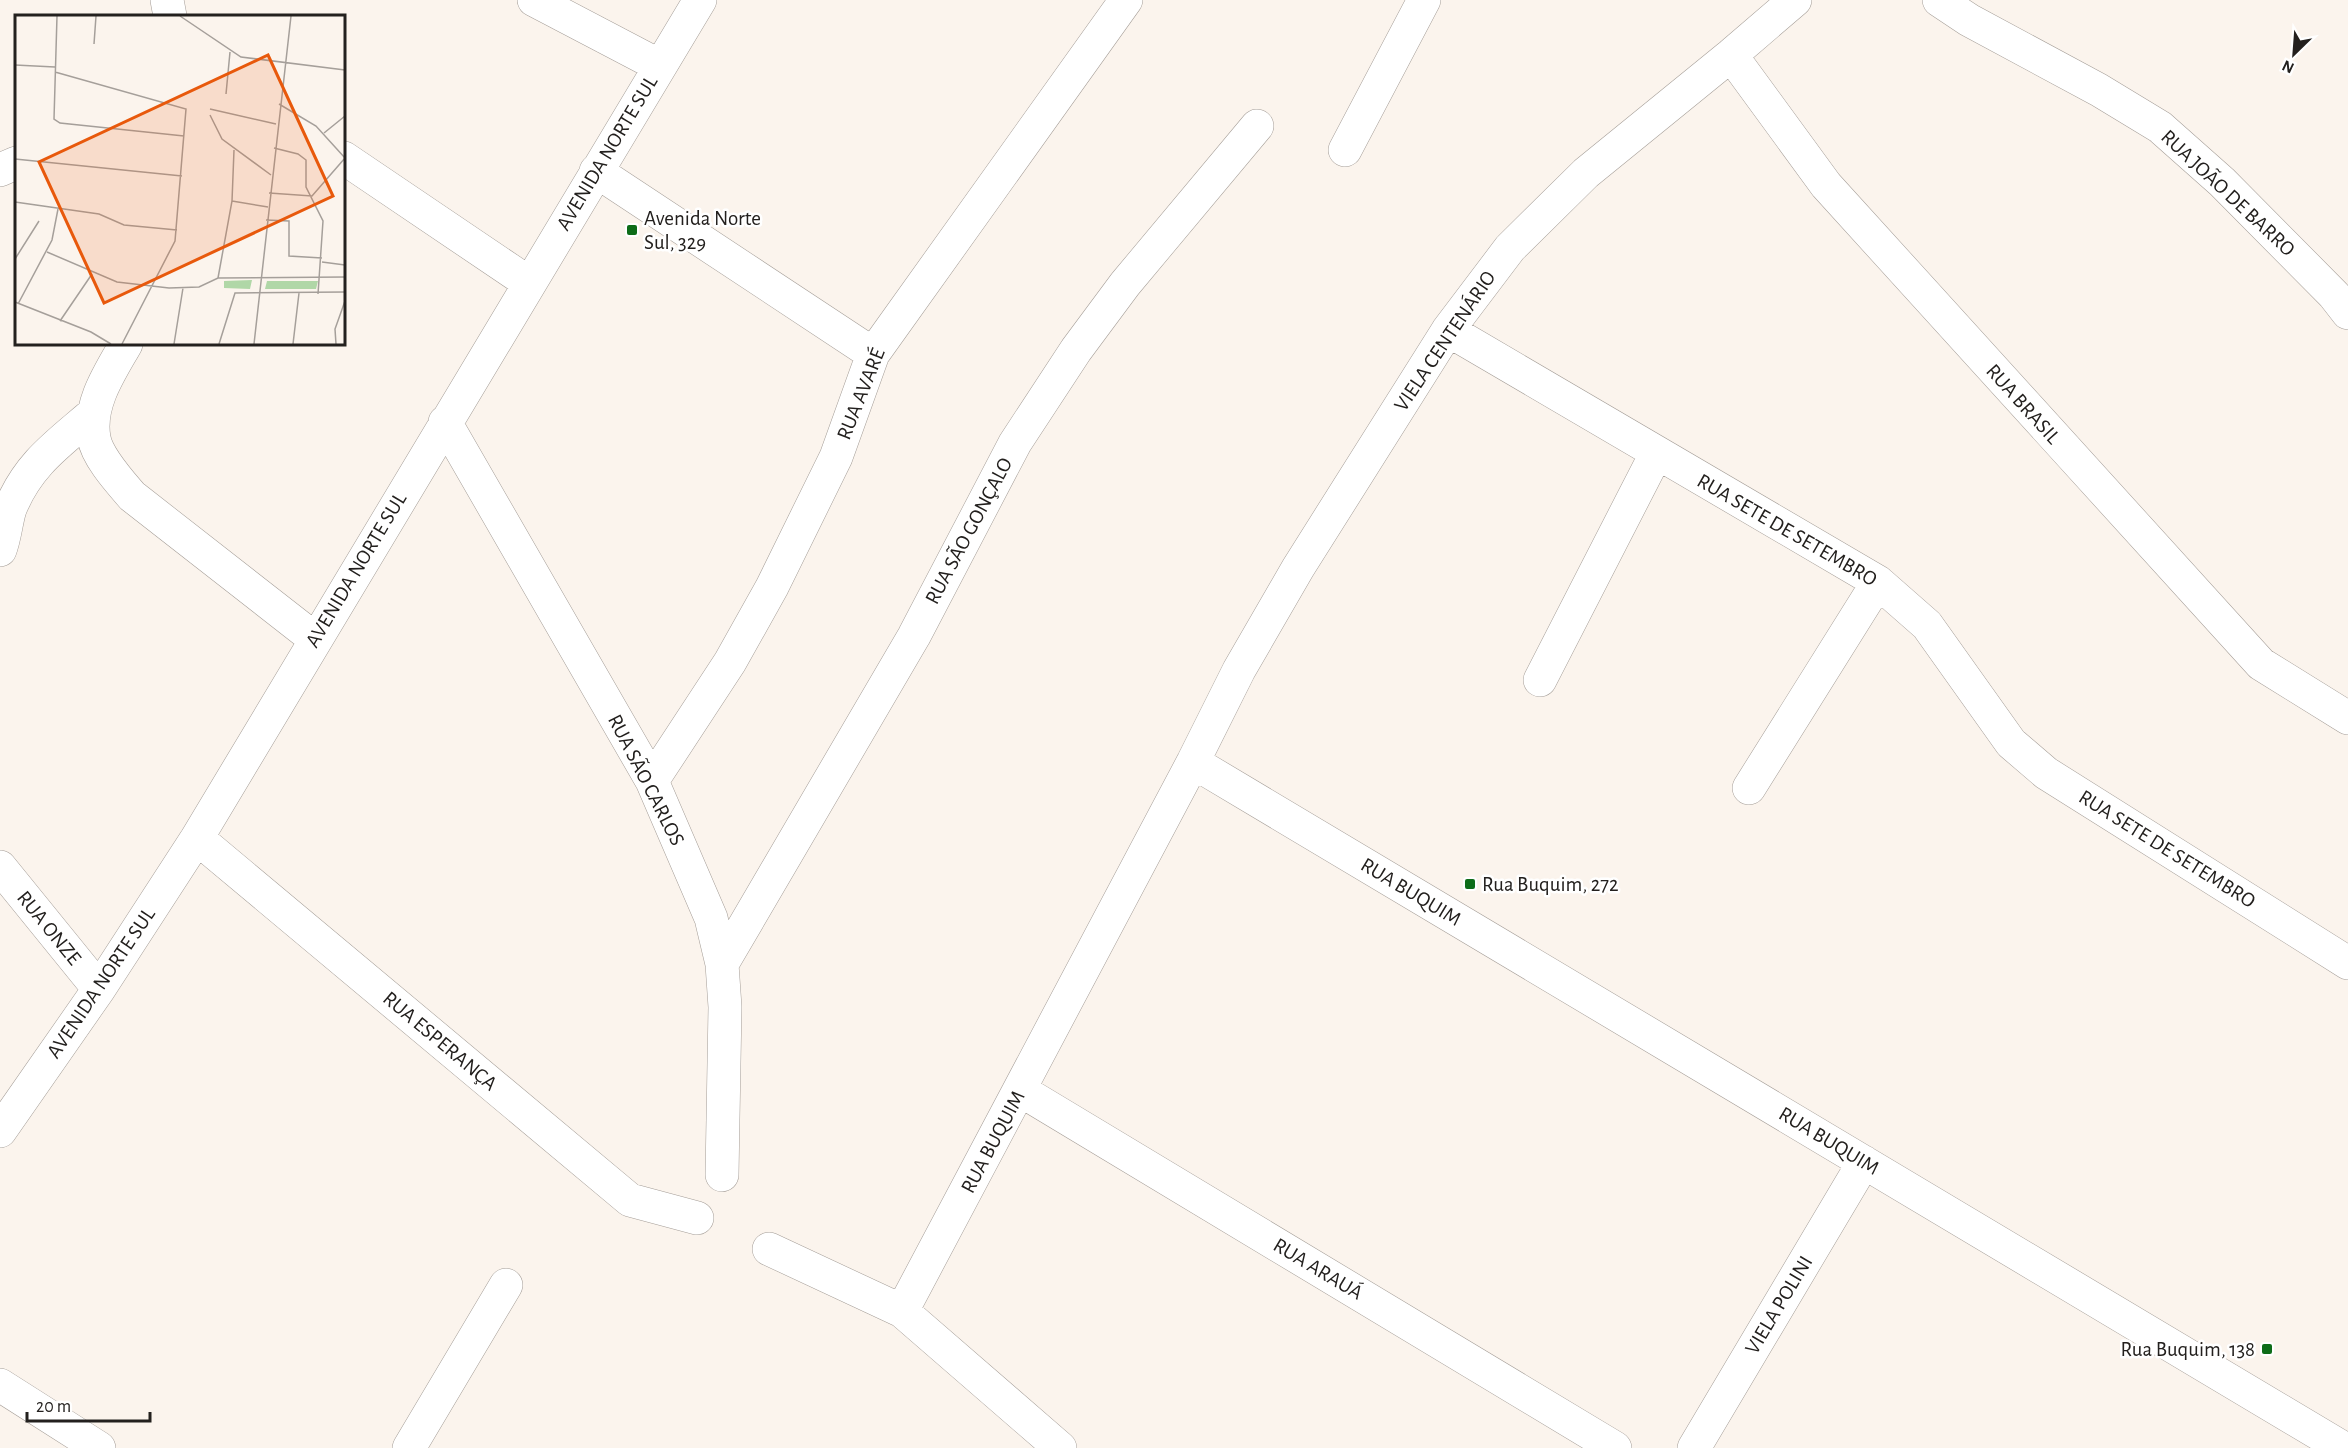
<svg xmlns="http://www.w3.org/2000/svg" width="2348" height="1448" font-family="'Alegreya Sans',sans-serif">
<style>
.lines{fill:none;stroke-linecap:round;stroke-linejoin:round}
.minor-casing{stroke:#a59e98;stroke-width:34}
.minor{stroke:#fff;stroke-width:33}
.poi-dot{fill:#0d6c18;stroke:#fff;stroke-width:2}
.labels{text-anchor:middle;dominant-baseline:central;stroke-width:5;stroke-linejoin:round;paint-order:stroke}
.street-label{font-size:21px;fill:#23201e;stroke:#fff}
.poi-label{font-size:21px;fill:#23201e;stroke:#fff;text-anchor:start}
.inset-road{fill:none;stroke:#a59f9a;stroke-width:1.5}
.view{fill:#e8590c;fill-opacity:0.15;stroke:#e8590c;stroke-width:3}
.inset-edge{fill:none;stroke:#23201e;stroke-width:3}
</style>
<rect width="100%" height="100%" fill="#fbf4ed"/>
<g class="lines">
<!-- minor casing -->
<g class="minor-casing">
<path id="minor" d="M 167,0 L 170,16
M 534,0 L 660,66
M 1939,0 L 1969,20 L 2099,90 L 2160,127 L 2222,182 L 2334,295 L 2348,313
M 1731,55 L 1826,185 L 2261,664 L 2348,718
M 1345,150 L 1424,0
M 344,158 L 529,283
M 0,170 L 16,163
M 596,171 L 873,354
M 1448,330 L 1878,582 L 1927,625 L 2011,743 L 2046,773 L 2348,963
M 126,344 C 110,372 88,404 94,438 C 97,457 120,482 132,496 L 315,639
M 445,422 L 652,781 L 711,918 L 722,964 L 725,1007 L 722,1175
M 0,550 C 5,537 6,522 10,509 C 28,464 58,444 94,413
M 1540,680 L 1656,454
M 1193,762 L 2343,1448
M 652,781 L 730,662 L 772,587 L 836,457 L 873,354 L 1126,0
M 1749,788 L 1878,582
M 197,838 L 630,1200 L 697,1218
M 0,867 L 99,989
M 722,964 L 914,636 L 1015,443 L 1076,350 L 1125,284 L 1257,126
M 1020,1090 L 1615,1448
M 0,1131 L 99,989 L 197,838 L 700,0
M 769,1249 L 902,1311
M 0,1385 L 99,1448
M 409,1448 L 506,1285
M 1060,1448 L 902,1311 L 1193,762 L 1239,670 L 1298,568 L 1448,330 L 1510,248 L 1586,173 L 1731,55 L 1795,0
M 1694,1448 L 1864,1162"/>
</g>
<!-- minor -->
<use href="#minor" class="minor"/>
</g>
<!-- markers -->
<g class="poi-dot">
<rect x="626" y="224" width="12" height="12" rx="3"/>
<rect x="1464" y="878" width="12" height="12" rx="3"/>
<rect x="2261" y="1343" width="12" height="12" rx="3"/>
</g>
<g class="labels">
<!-- street labels -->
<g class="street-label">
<text transform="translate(607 153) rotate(-59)">AVENIDA NORTE SUL</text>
<text transform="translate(2228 193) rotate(43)">RUA JOÃO DE BARRO</text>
<text transform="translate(1445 341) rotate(-56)">VIELA CENTENÁRIO</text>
<text transform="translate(861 394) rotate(-68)">RUA AVARÉ</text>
<text transform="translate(2023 404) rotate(48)">RUA BRASIL</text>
<text transform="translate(1787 530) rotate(30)">RUA SETE DE SETEMBRO</text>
<text transform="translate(969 531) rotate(-62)">RUA SÃO GONÇALO</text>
<text transform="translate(356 570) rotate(-59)">AVENIDA NORTE SUL</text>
<text transform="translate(646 780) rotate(63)">RUA SÃO CARLOS</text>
<text transform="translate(2167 849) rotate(32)">RUA SETE DE SETEMBRO</text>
<text transform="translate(1411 892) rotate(31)">RUA BUQUIM</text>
<text transform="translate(49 928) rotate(51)">RUA ONZE</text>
<text transform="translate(101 983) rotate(-56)">AVENIDA NORTE SUL</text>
<text transform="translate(440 1041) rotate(40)">RUA ESPERANÇA</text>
<text transform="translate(1829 1141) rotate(31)">RUA BUQUIM</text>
<text transform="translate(993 1142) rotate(-62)">RUA BUQUIM</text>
<text transform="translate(1318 1269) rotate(31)">RUA ARAUÁ</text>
<text transform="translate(1779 1305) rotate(-59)">VIELA POLINI</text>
</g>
<!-- poi labels -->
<g class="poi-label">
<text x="644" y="218">Avenida Norte<tspan x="644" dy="24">Sul, 329</tspan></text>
<text x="1482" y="884">Rua Buquim, 272</text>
<text x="2255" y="1349" text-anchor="end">Rua Buquim, 138</text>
</g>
</g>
<!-- overview -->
<g transform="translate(15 15)">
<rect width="330" height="330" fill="#fbf4ed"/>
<path d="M 237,265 L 235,274 L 209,273 L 209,266 ZM 252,266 L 303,266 L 301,274 L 250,274 Z" fill="#b0d7a7"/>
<path class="inset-road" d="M 42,1 L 39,104 L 45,108 L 169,121M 165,1 L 226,42 L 330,55M 79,29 L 81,1M 0,50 L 40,52M 40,57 L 171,94 L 160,226 L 107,329M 211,79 L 215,37M 264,89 L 301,111 L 330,143M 195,94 L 261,109M 195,100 L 207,124 L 256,160M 309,118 L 330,101M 259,133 L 283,139 L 291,145 L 291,172 L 308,206 L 303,279M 0,144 L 167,161M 254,178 L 297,181 L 330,143M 217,186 L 253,192M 0,187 L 84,199 L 109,210 L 162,215M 251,205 L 274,206 L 274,241 L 307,243M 32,237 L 102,267 L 154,273 L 184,272 L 203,263 L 330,262M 0,244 L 24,206M 307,247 L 330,250M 203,263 L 217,186 L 219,135M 0,287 L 76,317 L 96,329M 3,289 L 37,225 L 43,194M 45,306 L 77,259M 159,329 L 168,273M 204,329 L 220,278 L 330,277M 239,329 L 276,1M 278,329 L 284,278M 321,329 L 320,314 L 330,286"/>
<path class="view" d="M 253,40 L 318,181 L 89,288 L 24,147 Z"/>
<rect width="330" height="330" class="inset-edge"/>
</g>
<!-- north arrow -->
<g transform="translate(2294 54) rotate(205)" stroke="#ffffff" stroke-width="4.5" paint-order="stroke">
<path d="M0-4.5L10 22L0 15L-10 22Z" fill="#23201e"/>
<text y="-9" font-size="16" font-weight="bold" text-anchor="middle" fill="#23201e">N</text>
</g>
<!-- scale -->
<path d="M27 1412v9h123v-9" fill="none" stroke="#23201e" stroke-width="3"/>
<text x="36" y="1412" font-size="18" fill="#23201e" stroke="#ffffff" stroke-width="4.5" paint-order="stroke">20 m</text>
</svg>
